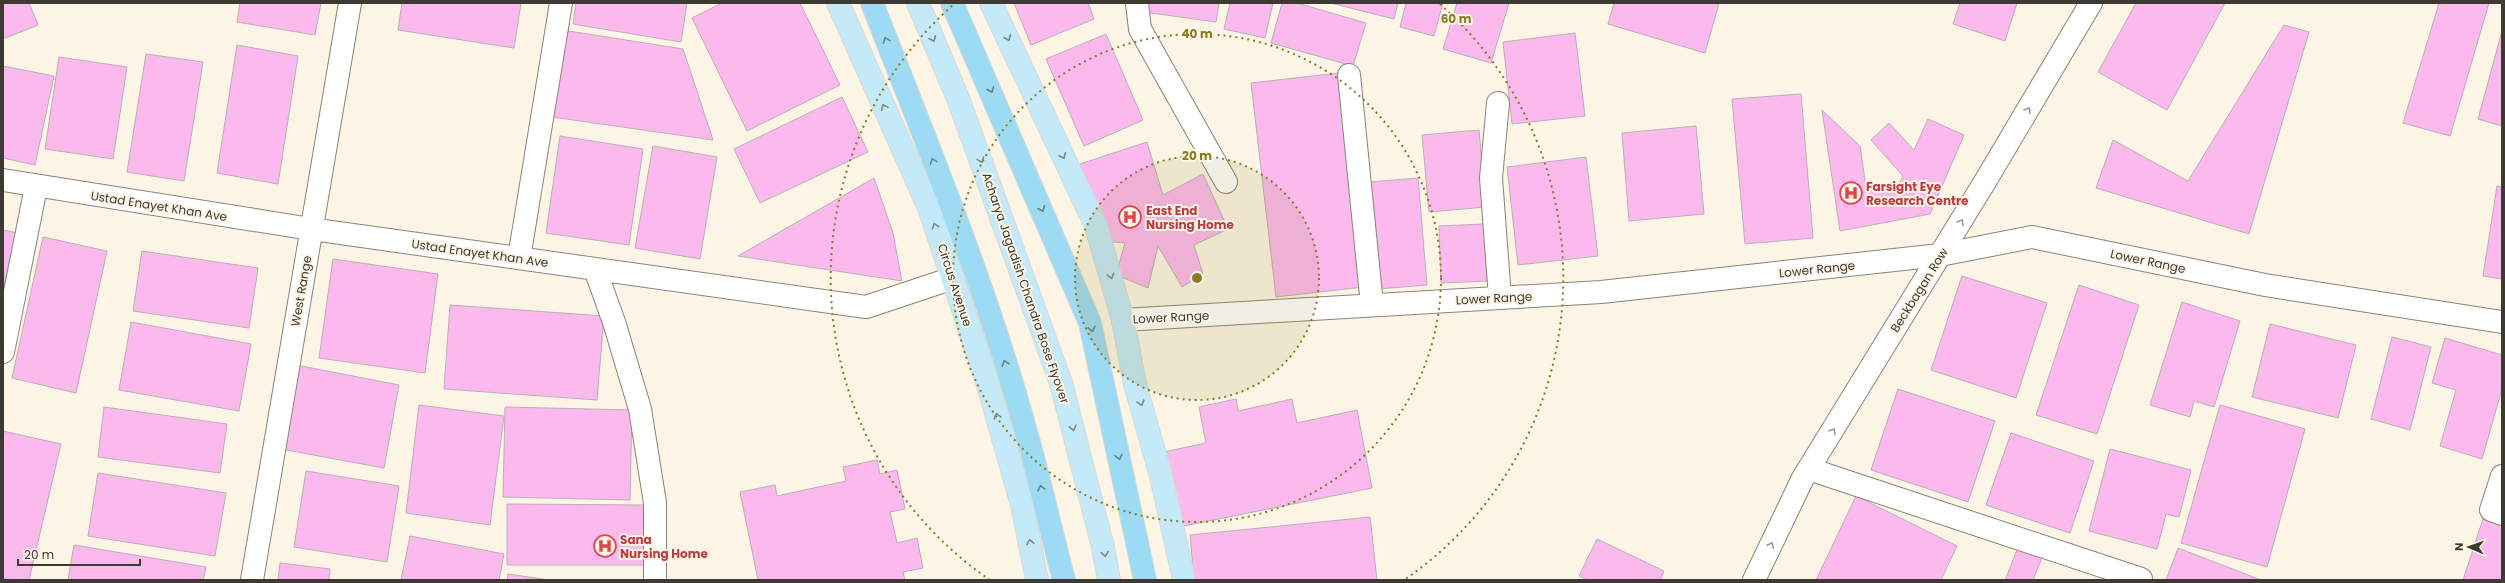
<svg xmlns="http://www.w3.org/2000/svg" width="2505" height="583" font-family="Poppins,sans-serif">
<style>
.building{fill:#fcb9ee;stroke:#bcaeb9}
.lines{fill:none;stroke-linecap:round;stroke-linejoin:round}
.minor-casing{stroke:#8b8477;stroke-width:24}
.major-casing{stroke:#d8d8d6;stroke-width:24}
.highway-casing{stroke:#d8d8d6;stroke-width:24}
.minor{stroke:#fff;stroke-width:22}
.major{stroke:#c4e9f8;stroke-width:22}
.highway{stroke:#9ddaf4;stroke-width:22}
.oneway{stroke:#7a898c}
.oneway2{stroke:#68828a}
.oneway3{stroke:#9e9c9a}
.ring{fill:none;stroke:#897b20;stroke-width:2;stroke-dasharray:2 4}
.labels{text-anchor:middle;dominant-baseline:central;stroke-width:4;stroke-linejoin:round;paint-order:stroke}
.health-label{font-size:12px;font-weight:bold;fill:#be3a42;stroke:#fcf4e5;text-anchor:start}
.street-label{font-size:12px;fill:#3d3a34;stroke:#fcf4e5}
.centre{fill:#897b20;stroke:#fcf4e5;stroke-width:2}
.ring-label{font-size:12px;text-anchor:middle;font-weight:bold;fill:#897b20;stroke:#fcf4e5;stroke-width:4;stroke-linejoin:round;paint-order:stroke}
</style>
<rect width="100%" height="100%" fill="#fcf4e5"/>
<!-- building -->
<path class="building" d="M 3,3 L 29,3 L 38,25 L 3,39 Z
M 240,3 L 321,3 L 315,35 L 237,22 Z
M 402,3 L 521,3 L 514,48 L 398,30 Z
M 576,3 L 687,3 L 681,42 L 573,24 Z
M 722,3 L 800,3 L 840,85 L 747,131 L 692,18 Z
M 1014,3 L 1088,3 L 1094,19 L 1031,45 Z
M 1146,3 L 1219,3 L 1216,22 L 1144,12 Z
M 1230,3 L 1273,3 L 1265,38 L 1224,29 Z
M 1282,3 L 1297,3 L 1366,23 L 1353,66 L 1271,43 Z
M 1331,3 L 1398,3 L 1394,19 Z
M 1406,3 L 1443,3 L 1434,36 L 1400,27 Z
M 1457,3 L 1509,3 L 1491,63 L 1443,49 Z
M 1614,3 L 1719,3 L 1705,53 L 1608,24 Z
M 1960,3 L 2017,3 L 2005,41 L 1953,24 Z
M 2136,3 L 2225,3 L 2167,110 L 2098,72 Z
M 2439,3 L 2489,3 L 2450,136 L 2403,123 Z
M 2284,25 L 2309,32 L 2249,234 L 2096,188 L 2113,140 L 2188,181 Z
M 562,30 L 683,49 L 713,140 L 552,117 Z
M 2502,31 L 2502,126 L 2478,119 Z
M 1575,33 L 1585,116 L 1512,124 L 1503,42 Z
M 1106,34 L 1143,120 L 1084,146 L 1046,59 Z
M 237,45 L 298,56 L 278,184 L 217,173 Z
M 146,54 L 203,62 L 184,181 L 127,172 Z
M 59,57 L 127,67 L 113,159 L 45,149 Z
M 3,66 L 54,76 L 35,165 L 3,158 Z
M 1339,73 L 1364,287 L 1276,297 L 1251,83 Z
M 1801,94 L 1813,238 L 1745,244 L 1732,99 Z
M 842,97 L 868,152 L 760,203 L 734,149 Z
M 1822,110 L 1860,146 L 1866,187 L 1900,182 L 1903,176 L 1871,140 L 1889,123 L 1914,150 L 1928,119 L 1964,135 L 1930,214 L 1840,231 Z
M 1696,126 L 1704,214 L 1629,221 L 1622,133 Z
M 1479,130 L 1486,207 L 1429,212 L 1422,135 Z
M 560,136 L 643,149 L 629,245 L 546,233 Z
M 1147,142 L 1163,195 L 1203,174 L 1228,229 L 1194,245 L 1203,274 L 1182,287 L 1158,246 L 1148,288 L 1116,275 L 1125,243 L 1103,241 L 1080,164 Z
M 653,146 L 717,157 L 700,259 L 635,248 Z
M 1586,157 L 1598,256 L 1518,265 L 1507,167 Z
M 874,178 L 893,233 L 902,281 L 738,256 Z
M 1418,178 L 1427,285 L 1378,289 L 1370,182 Z
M 2497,186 L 2502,187 L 2502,279 L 2483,276 Z
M 1484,224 L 1487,281 L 1441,283 L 1439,226 Z
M 3,230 L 18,233 L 3,307 Z
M 43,237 L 107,251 L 76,393 L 12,378 Z
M 142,251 L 258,268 L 249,328 L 133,311 Z
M 333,259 L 438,274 L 425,373 L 319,358 Z
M 1962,276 L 2047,303 L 2016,398 L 1931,370 Z
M 2079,285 L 2139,305 L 2097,434 L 2036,415 Z
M 2182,302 L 2240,321 L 2214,407 L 2194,401 L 2190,417 L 2150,405 Z
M 450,305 L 604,316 L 597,400 L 444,389 Z
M 131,322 L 251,344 L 239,411 L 119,390 Z
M 2270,324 L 2356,345 L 2338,418 L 2252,397 Z
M 2392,337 L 2431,347 L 2410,430 L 2371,419 Z
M 2445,338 L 2502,355 L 2502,389 L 2482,459 L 2440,446 L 2456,390 L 2432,383 Z
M 296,365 L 399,385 L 384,468 L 281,449 Z
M 1898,389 L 1995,421 L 1968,502 L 1871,470 Z
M 1236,399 L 1238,411 L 1292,399 L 1297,423 L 1357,410 L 1372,488 L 1174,528 L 1159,453 L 1206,443 L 1199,407 Z
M 419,405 L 504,416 L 490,525 L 406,513 Z
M 2220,405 L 2305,429 L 2267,567 L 2181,543 Z
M 104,407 L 227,424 L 220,473 L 98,457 Z
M 505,407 L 632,410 L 630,500 L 503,497 Z
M 3,431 L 61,444 L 29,580 L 3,579 Z
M 2011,433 L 2094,461 L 2070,533 L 1986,505 Z
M 2110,449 L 2191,470 L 2179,517 L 2166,514 L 2157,549 L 2089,531 Z
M 877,460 L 880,474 L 897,470 L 905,509 L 890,512 L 897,543 L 917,538 L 923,568 L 903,572 L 905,580 L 758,580 L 740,492 L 775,485 L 777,496 L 846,481 L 843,467 Z
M 306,471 L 399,486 L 387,562 L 294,547 Z
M 98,473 L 226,493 L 215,556 L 88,536 Z
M 1856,496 L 1957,546 L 1941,580 L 1816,580 Z
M 507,504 L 644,505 L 644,565 L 507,565 Z
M 1370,517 L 1377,580 L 1194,580 L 1190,535 Z
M 2483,519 L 2502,526 L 2502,580 L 2463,580 Z
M 410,536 L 504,554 L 499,580 L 401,580 Z
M 1597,539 L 1664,571 L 1660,580 L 1588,580 L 1579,576 Z
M 2020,543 L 2044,553 L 2033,580 L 2005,580 Z
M 74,545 L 206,567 L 203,580 L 68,580 Z
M 2178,548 L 2261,580 L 2166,580 Z
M 280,563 L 330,569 L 329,580 L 278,580 Z
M 508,574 L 549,580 L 507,580 Z"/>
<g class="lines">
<!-- minor casing -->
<g class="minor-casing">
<path id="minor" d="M 1137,3 L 1140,29 L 1226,182
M 1349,75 L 1372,305
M 1498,103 L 1491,178 L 1500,298
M 3,180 L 311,229 L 866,307 L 953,278
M 519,258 L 561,3
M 595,269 L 614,322 L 640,409 L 655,503 L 655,580
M 1123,320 L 1601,292 L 1940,255 L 2032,237 L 2265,285 L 2502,322
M 3,352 L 36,187
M 1809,469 L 2141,579
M 2502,476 L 2491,510 L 2502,514
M 252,580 L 350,3
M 1754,580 L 1803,478 L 1986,180 L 2091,3"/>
</g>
<!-- major casing -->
<g class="major-casing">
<path id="major" d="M 838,3 L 929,208 L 986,378 L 1022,505 L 1037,580
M 918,3 L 959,101 L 1061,383 L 1103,547 L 1109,580
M 991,3 L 1096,226 L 1123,320 L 1135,384 L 1161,476 L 1184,580"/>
</g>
<!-- highway casing -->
<g class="highway-casing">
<path id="highway" d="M 872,3 C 927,144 986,285 1026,432 C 1040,481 1051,531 1064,580
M 952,3 L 1090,323 L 1145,580"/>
</g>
<!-- minor -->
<use href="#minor" class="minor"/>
<!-- major -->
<use href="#major" class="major"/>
<!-- highway -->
<use href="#highway" class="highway"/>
</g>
<!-- one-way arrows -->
<defs><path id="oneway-chevron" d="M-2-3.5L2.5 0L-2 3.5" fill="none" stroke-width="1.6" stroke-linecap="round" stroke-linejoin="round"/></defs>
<g class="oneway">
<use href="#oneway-chevron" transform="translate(1008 38) rotate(65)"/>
<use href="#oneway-chevron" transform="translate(933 39) rotate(67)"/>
<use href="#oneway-chevron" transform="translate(884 107) rotate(-114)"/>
<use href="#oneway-chevron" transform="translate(1063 156) rotate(65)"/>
<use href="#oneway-chevron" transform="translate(981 160) rotate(70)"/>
<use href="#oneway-chevron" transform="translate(935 226) rotate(-109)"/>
<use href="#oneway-chevron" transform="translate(1111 276) rotate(74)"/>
<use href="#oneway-chevron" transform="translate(1141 403) rotate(74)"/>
<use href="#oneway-chevron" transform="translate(997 416) rotate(-106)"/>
<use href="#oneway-chevron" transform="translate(1073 428) rotate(76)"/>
<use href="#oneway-chevron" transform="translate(1030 542) rotate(-101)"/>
<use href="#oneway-chevron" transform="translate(1105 554) rotate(80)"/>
</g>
<g class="oneway2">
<use href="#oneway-chevron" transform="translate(886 40) rotate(-111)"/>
<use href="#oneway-chevron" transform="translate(991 90) rotate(67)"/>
<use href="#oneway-chevron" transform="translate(933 161) rotate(-111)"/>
<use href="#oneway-chevron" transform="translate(1042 209) rotate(67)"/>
<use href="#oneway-chevron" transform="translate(1092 329) rotate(78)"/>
<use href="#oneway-chevron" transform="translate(1005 363) rotate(-108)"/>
<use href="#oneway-chevron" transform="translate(1119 457) rotate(78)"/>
<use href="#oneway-chevron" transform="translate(1041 488) rotate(-104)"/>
</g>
<g class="oneway3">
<use href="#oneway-chevron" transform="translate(2028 110) rotate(-59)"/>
<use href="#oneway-chevron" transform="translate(1961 222) rotate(-59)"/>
<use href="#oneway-chevron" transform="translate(1833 431) rotate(-58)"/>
<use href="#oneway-chevron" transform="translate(1771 545) rotate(-64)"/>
</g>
<!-- distance rings -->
<circle cx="1197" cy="278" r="122" fill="#897b20" fill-opacity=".12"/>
<g class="ring">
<circle cx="1197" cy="278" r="122"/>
<circle cx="1197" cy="278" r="244"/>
<path d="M990 580A366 366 0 0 1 954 4M1440 4A366 366 0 0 1 1404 580"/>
</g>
<!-- icons -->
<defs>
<g id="hospital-ring" transform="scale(1.15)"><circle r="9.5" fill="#fcf4e5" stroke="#e0444e" stroke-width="1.5"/><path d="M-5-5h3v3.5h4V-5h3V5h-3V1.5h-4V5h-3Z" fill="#e0444e"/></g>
</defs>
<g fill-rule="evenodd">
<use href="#hospital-ring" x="1851" y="193"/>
<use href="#hospital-ring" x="1130" y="217"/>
<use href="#hospital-ring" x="605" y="546"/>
</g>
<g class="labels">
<!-- health labels -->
<g class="health-label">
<text x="1866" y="186">Farsight Eye<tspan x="1866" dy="14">Research Centre</tspan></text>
<text x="1146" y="210">East End<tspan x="1146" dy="14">Nursing Home</tspan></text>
<text x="620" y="539">Sana<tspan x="620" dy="14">Nursing Home</tspan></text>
</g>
<!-- street labels -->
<g class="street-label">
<text transform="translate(159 206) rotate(9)">Ustad Enayet Khan Ave</text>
<text transform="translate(480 253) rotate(8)">Ustad Enayet Khan Ave</text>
<text transform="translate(2148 261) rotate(12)">Lower Range</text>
<text transform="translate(1817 269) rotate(-6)">Lower Range</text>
<text transform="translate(955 285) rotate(72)">Circus Avenue</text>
<text transform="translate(1026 288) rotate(71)">Acharya Jagadish Chandra Bose Flyover</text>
<text transform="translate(1919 290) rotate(-58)">Beckbagan Row</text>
<text transform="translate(301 291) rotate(-80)">West Range</text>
<text transform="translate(1494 298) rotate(-3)">Lower Range</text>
<text transform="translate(1171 317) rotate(-3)">Lower Range</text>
</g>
</g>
<circle cx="1197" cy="278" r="6" class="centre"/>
<g class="ring-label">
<text x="1456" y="23">60 m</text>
<text x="1197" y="38">40 m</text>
<text x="1197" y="160">20 m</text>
</g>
<!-- border -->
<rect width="2505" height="583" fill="none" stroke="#3d3a34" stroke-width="8"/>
<!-- north arrow -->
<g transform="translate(2469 547) rotate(272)" stroke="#fcf4e5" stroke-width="3" paint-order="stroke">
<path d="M0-3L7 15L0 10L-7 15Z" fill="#3d3a34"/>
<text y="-6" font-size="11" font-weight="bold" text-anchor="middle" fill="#3d3a34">N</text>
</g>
<!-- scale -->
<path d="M18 559v6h122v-6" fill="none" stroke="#3d3a34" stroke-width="2"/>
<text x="24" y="559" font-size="12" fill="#3d3a34" stroke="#fcf4e5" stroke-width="3" paint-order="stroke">20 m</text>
</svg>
